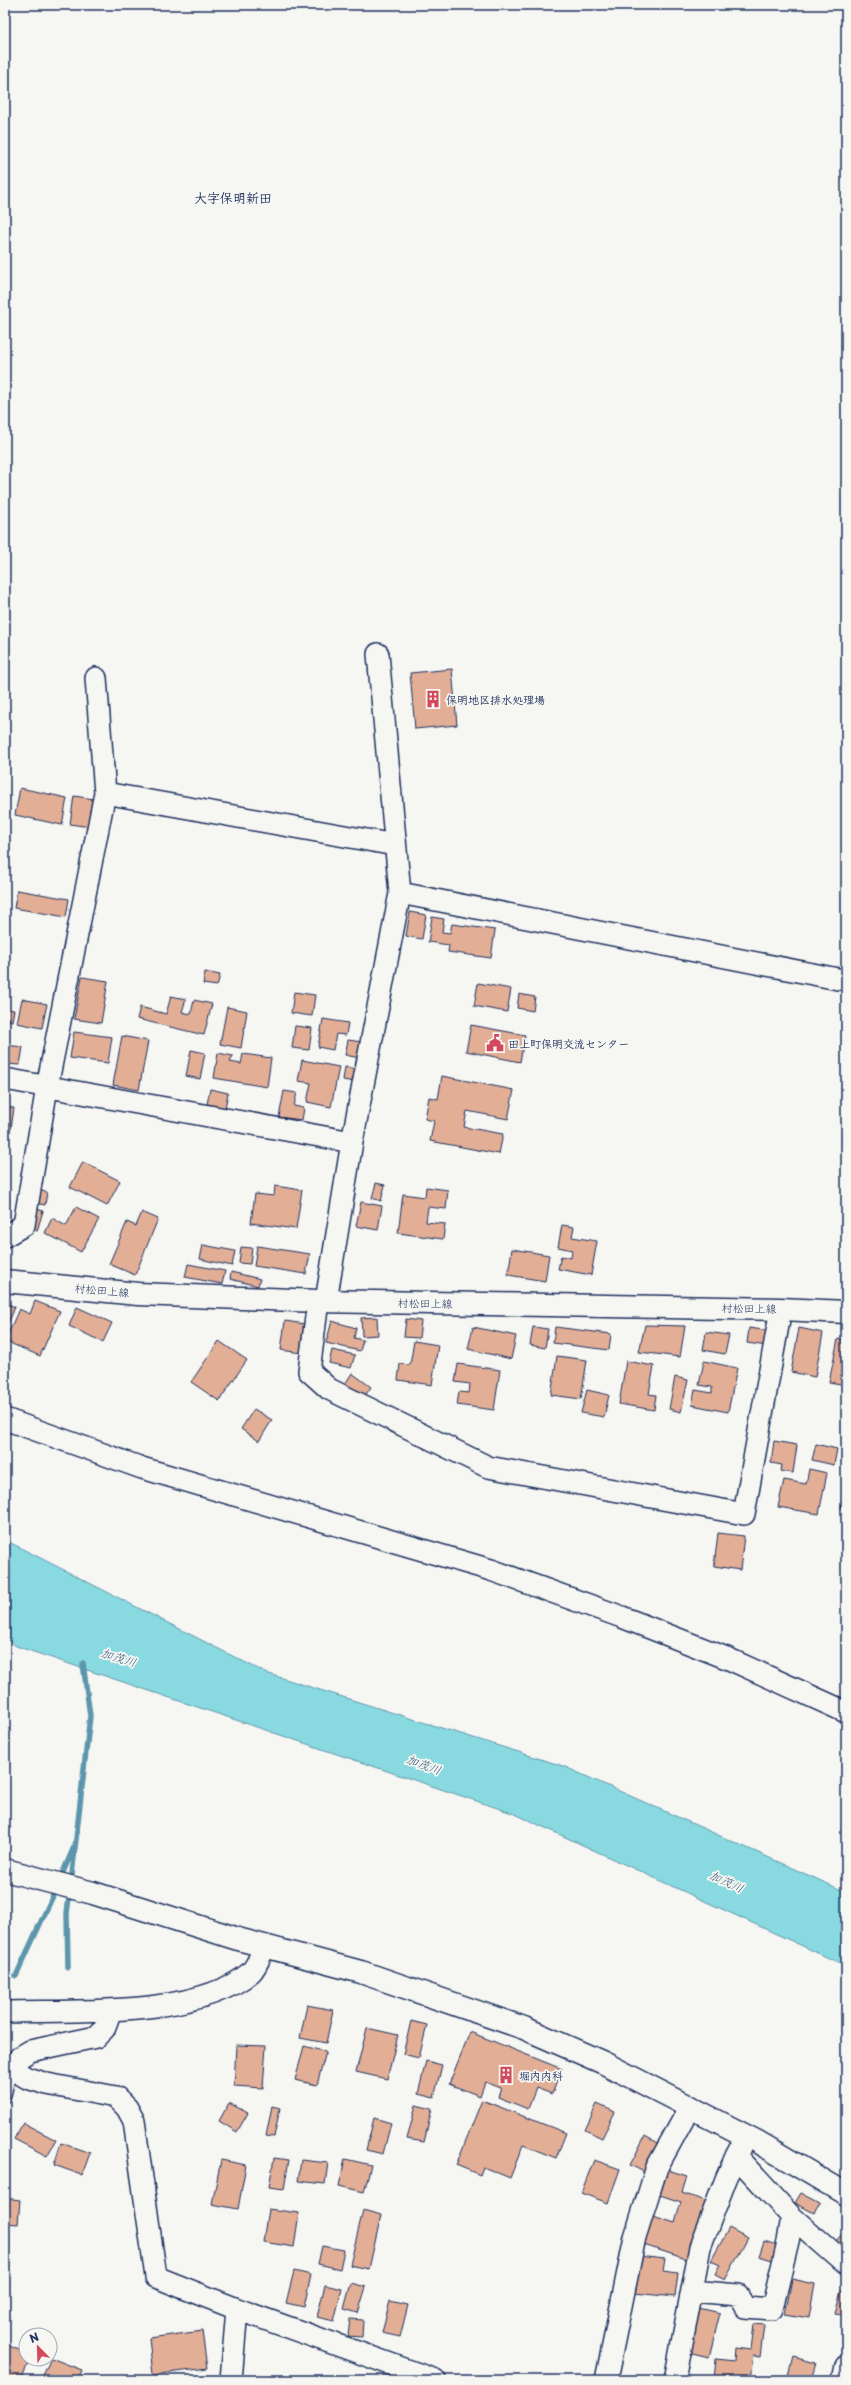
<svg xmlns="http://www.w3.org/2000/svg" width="851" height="2385" font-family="'Playpen Sans','Klee One',sans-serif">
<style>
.water{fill:#89dae0;stroke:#5d96ac}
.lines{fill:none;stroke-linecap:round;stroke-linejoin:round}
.stream{stroke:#5d96ac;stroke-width:5.5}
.building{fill:#e2ae96;stroke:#1b2f5e}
.lane-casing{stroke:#1b2f5e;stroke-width:13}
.street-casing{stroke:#1b2f5e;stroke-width:24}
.secondary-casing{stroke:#1b2f5e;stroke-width:25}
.primary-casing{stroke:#1b2f5e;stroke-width:25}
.lane{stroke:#f6f6f2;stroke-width:10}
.street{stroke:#f6f6f2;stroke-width:21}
.secondary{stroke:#f6f6f2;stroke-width:22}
.primary{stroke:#f6f6f2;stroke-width:22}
.labels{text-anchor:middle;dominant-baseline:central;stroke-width:3.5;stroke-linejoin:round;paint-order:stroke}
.poi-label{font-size:11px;font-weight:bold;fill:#1b2f5e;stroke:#f6f6f2;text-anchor:start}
.street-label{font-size:11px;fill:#1b2f5e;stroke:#f6f6f2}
.water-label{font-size:12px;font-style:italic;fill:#365a7e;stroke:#f6f6f2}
.quarter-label{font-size:13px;font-weight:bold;fill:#1b2f5e;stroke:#f6f6f2}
</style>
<rect width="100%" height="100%" fill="#f6f6f2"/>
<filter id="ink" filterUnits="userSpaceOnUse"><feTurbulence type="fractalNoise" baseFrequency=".025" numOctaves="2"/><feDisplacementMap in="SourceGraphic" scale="8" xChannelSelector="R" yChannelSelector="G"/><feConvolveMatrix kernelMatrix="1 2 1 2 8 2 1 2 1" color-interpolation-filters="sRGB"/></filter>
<g filter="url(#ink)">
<!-- water -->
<path class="water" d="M 5,1540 L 266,1673 L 563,1766 L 846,1892 L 846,1966 L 515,1814 L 16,1646 L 5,1638 Z"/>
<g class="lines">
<!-- stream -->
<path class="stream" d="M 60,1879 L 74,1847
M 71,1883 L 90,1716 L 83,1663
M 68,1967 L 67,1913 L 70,1891
M 16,1976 L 57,1887"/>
</g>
<!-- building -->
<path class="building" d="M 452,669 L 457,725 L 415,729 L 410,673 Z
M 20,788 L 67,798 L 62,825 L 15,815 Z
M 74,796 L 94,799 L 90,827 L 70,824 Z
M 17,890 L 69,899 L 66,917 L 14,908 Z
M 410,912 L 426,915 L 422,939 L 406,936 Z
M 432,917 L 444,919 L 442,932 L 450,933 L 452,924 L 495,930 L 491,958 L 448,952 L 449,945 L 428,942 Z
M 205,972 L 220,975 L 217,986 L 203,984 Z
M 82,977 L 108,981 L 101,1023 L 74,1019 Z
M 478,983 L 511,989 L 507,1012 L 474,1006 Z
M 294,992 L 315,995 L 312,1016 L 291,1013 Z
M 519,994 L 535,997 L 533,1011 L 517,1008 Z
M 171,996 L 186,999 L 182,1012 L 191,1014 L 194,1000 L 212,1004 L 204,1035 L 137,1019 L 140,1007 L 166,1014 Z
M 22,999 L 47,1004 L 42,1028 L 17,1023 Z
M 227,1007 L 247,1011 L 241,1048 L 220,1044 Z
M 6,1009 L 14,1010 L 12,1021 L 5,1019 Z
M 323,1019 L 348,1023 L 346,1035 L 336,1034 L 333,1050 L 318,1047 Z
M 471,1025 L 525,1035 L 520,1062 L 466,1051 Z
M 295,1026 L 312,1028 L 309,1050 L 292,1048 Z
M 74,1032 L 112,1037 L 108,1063 L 70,1058 Z
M 122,1036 L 148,1041 L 139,1090 L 113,1085 Z
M 348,1040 L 362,1042 L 359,1058 L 345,1055 Z
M 5,1045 L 23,1047 L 20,1065 L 5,1064 Z
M 191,1050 L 205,1053 L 200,1079 L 186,1076 Z
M 218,1053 L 233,1056 L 230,1062 L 241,1064 L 243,1054 L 271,1058 L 267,1087 L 214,1078 Z
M 302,1060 L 339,1067 L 331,1107 L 307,1102 L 311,1083 L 298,1081 Z
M 345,1067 L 357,1069 L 354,1082 L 343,1080 Z
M 442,1076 L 514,1090 L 508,1119 L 467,1111 L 464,1127 L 503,1134 L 499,1154 L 430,1141 L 434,1121 L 425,1119 L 429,1097 L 438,1099 Z
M 210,1089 L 228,1093 L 225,1108 L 207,1104 Z
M 284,1091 L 297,1093 L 294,1106 L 304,1108 L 302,1120 L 279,1117 Z
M 5,1107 L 14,1108 L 11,1129 L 5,1128 Z
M 83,1162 L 120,1181 L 107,1206 L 70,1187 Z
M 376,1183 L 385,1185 L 381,1201 L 372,1198 Z
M 275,1186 L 302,1190 L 296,1229 L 251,1223 L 255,1194 L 274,1196 Z
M 426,1187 L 448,1190 L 446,1209 L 428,1207 L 426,1222 L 445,1224 L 443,1239 L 398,1233 L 403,1194 L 425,1197 Z
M 37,1190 L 47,1192 L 45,1205 L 35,1203 Z
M 361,1202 L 382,1206 L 378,1230 L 356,1226 Z
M 76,1207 L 99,1219 L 81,1252 L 45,1233 L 52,1218 L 66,1226 Z
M 34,1208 L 43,1211 L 37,1231 L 28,1229 Z
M 142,1212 L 158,1219 L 135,1275 L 109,1264 L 127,1222 L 136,1226 Z
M 562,1225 L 574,1227 L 572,1237 L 597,1241 L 591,1275 L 558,1269 L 561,1256 L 571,1258 L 572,1250 L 558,1247 Z
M 203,1245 L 235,1251 L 232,1266 L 200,1259 Z
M 257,1246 L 310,1254 L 306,1274 L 254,1266 Z
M 241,1247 L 252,1248 L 250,1264 L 239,1263 Z
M 512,1249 L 549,1255 L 545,1281 L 508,1275 Z
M 188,1264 L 225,1271 L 222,1284 L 185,1277 Z
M 231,1272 L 260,1279 L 258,1286 L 230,1279 Z
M 35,1301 L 60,1311 L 40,1356 L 5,1341 L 19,1309 L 30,1314 Z
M 5,1303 L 15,1307 L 5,1331 Z
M 77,1307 L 112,1323 L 103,1342 L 69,1326 Z
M 377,1317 L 378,1335 L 362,1336 L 361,1318 Z
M 406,1319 L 421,1321 L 419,1338 L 404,1337 Z
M 285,1321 L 305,1324 L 301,1353 L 281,1350 Z
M 332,1321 L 356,1328 L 354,1338 L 363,1340 L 360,1351 L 326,1343 Z
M 645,1325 L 685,1326 L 680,1357 L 639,1352 Z
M 473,1327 L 516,1336 L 511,1359 L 468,1349 Z
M 533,1327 L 548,1329 L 545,1348 L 530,1345 Z
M 555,1327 L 611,1334 L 609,1350 L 553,1343 Z
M 749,1328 L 770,1331 L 767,1346 L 747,1343 Z
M 799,1328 L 823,1333 L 815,1377 L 791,1372 Z
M 706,1332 L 729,1335 L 725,1354 L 703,1350 Z
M 838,1339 L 846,1340 L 846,1385 L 829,1382 Z
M 219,1341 L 247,1360 L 219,1401 L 191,1382 Z
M 414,1341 L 438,1345 L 432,1385 L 398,1380 L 400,1364 L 410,1365 Z
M 332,1350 L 355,1355 L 351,1368 L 329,1363 Z
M 557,1356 L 587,1360 L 581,1399 L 551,1395 Z
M 626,1361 L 654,1366 L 649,1394 L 656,1395 L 654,1410 L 619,1404 Z
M 704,1361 L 737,1368 L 728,1412 L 692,1405 L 695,1390 L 712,1393 L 712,1387 L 699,1385 Z
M 458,1364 L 500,1370 L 494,1410 L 457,1405 L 459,1392 L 469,1393 L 470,1384 L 455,1382 Z
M 352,1373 L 371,1387 L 364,1397 L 345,1384 Z
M 675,1377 L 688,1380 L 681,1412 L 669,1409 Z
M 587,1390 L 609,1395 L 604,1417 L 581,1413 Z
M 254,1409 L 272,1420 L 259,1441 L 241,1429 Z
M 774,1441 L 797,1445 L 793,1473 L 781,1471 L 782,1465 L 771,1463 Z
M 816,1444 L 837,1449 L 834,1465 L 812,1460 Z
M 809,1469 L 827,1473 L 819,1514 L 778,1507 L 784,1480 L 806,1484 Z
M 846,1486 L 846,1509 L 841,1508 Z
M 718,1533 L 744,1536 L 740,1570 L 714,1566 Z
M 307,2005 L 333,2010 L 326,2043 L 300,2038 Z
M 411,2021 L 427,2025 L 419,2058 L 403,2054 Z
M 367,2028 L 398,2035 L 387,2079 L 356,2072 Z
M 470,2032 L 562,2069 L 552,2094 L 536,2088 L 528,2109 L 498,2097 L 501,2088 L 485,2082 L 480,2096 L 449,2084 Z
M 236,2045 L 266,2046 L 263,2088 L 234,2086 Z
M 304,2046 L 326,2052 L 317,2085 L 295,2080 Z
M 426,2061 L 442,2065 L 434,2098 L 418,2094 Z
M 482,2100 L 566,2133 L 556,2158 L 523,2145 L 510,2178 L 483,2167 L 480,2175 L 456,2165 Z
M 229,2103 L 248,2113 L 237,2132 L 219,2121 Z
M 597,2104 L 615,2112 L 602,2138 L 585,2130 Z
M 416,2105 L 432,2109 L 424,2142 L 407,2139 Z
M 272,2106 L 280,2108 L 274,2137 L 266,2136 Z
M 374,2118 L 391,2123 L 383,2154 L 366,2150 Z
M 23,2123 L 56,2140 L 47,2156 L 14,2139 Z
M 645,2136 L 659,2144 L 644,2172 L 630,2165 Z
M 61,2143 L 90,2153 L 82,2175 L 54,2165 Z
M 274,2158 L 289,2160 L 284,2189 L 269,2187 Z
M 345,2159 L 371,2165 L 364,2192 L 339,2186 Z
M 221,2160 L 246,2165 L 238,2209 L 212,2204 Z
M 301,2160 L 328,2163 L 325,2184 L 298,2181 Z
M 594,2160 L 620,2169 L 608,2203 L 581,2193 Z
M 668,2170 L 687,2176 L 682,2193 L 706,2201 L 686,2259 L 644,2245 L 653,2216 L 675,2223 L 681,2202 L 660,2195 Z
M 801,2193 L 820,2203 L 814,2213 L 795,2203 Z
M 5,2198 L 20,2200 L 18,2224 L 5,2223 Z
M 268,2209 L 299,2213 L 294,2247 L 263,2242 Z
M 363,2210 L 381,2215 L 369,2269 L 350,2265 Z
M 729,2228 L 748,2238 L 725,2280 L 715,2275 L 720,2265 L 711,2261 Z
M 843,2233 L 846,2236 L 846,2251 L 835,2242 Z
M 764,2241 L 777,2245 L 772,2260 L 759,2256 Z
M 322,2246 L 344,2250 L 340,2269 L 318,2264 Z
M 638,2256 L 665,2259 L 663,2271 L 678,2273 L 675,2297 L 634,2293 Z
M 294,2271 L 311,2275 L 304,2307 L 286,2303 Z
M 792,2279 L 815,2284 L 809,2318 L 785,2314 Z
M 351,2283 L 366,2287 L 358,2313 L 344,2309 Z
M 325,2285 L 342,2289 L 334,2321 L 317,2317 Z
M 841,2291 L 846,2292 L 846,2315 L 835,2313 Z
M 390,2301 L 408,2305 L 400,2337 L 382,2333 Z
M 699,2308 L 720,2313 L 709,2357 L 688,2352 Z
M 350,2319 L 363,2320 L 362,2337 L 348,2336 Z
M 754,2324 L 764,2325 L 760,2357 L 753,2356 L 750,2380 L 714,2380 L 716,2359 L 734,2361 L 735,2348 L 751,2350 Z
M 202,2331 L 207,2368 L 153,2375 L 149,2338 Z
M 5,2344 L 26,2353 L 26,2359 L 30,2359 L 21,2380 L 5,2380 Z
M 793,2357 L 816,2363 L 811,2380 L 787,2379 Z
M 51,2358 L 82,2370 L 78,2380 L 41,2380 Z"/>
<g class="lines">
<!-- lane casing -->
<g class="lane-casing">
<path id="lane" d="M 5,2097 L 12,2068"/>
</g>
<!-- street casing -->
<g class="street-casing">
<path id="street" d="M 105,793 L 395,845
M 400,893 L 838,979 L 846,979
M 5,1079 L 352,1142
M 5,1236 L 24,1225 L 47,1087 L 105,793 L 96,678
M 318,1301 L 309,1371 L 329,1389 L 488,1467 L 744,1514 L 781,1309
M 326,1301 L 352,1142 L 400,893 L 378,654
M 5,1419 L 142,1468 L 491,1570 L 622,1617 L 729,1659 L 846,1712
M 5,2012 C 72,2010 198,2018 251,1972 C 257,1966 261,1954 265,1946
M 5,2065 L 27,2078 L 47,2084 L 116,2097 L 127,2108 L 134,2121 L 156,2277 L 237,2309 L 435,2380
M 12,2068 L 20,2057 L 30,2051 L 96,2037 L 104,2029 L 111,2010
M 736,2156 L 792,2217 L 846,2264
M 692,2291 L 738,2295 L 745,2307 L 772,2309 L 788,2242 L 792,2217
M 231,2380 L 237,2309
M 606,2380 L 635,2237 L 657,2167 L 690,2107
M 675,2380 L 700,2247 L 726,2179 L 745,2136
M 843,2380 L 846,2366"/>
</g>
<!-- secondary casing -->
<g class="secondary-casing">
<path id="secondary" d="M 5,1870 L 93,1893 L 238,1939 L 361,1972 L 524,2028 L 604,2063 L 756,2141 L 846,2194"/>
</g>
<!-- primary casing -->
<g class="primary-casing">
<path id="primary" d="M 5,1281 L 138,1294 L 318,1301 L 781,1309 L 846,1312"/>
</g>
<!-- lane -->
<use href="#lane" class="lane"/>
<!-- street -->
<use href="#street" class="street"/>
<!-- secondary -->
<use href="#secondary" class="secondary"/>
<!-- primary -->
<use href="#primary" class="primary"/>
</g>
</g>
<!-- icons -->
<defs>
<g id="building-bare" transform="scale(1.38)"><path d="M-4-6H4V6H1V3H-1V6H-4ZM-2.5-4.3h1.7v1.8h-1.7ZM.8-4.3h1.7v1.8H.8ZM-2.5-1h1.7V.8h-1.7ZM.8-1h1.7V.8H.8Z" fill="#d1495b" stroke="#f6f6f2" stroke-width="2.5" paint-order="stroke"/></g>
<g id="civic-bare" transform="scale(1.38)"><path d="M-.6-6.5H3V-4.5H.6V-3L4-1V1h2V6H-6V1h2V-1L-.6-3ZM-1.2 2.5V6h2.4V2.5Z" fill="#d1495b" stroke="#f6f6f2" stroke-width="2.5" paint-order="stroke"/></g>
</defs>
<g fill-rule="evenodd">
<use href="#building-bare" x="433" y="699"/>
<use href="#civic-bare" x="495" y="1043"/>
<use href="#building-bare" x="506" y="2075"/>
</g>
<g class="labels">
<!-- poi labels -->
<g class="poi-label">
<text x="446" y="699">保明地区排水処理場</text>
<text x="508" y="1043">田上町保明交流センター</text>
<text x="519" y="2075">堀内内科</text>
</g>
<!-- street labels -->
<g class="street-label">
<text transform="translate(102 1290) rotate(5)">村松田上線</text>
<text transform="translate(425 1303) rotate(1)">村松田上線</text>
<text transform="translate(749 1308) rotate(1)">村松田上線</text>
</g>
<!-- water labels -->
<g class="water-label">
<text transform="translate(119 1657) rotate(18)">加茂川</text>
<text transform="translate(424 1764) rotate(20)">加茂川</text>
<text transform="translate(727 1881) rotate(25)">加茂川</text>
</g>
<!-- quarter labels -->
<g class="quarter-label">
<text x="233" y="197">大字保明新田</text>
</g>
</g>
<!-- margin -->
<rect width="851" height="2385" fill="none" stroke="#f6f6f2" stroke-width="20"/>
<rect x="10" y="10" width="831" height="2365" fill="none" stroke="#1b2f5e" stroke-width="1.5" filter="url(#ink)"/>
<!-- north arrow -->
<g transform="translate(38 2347) rotate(337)"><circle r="19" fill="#f6f6f2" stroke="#9ea6b7"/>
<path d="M0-3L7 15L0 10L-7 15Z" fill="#d1495b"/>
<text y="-6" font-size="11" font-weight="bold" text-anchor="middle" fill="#1b2f5e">N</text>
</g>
</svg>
